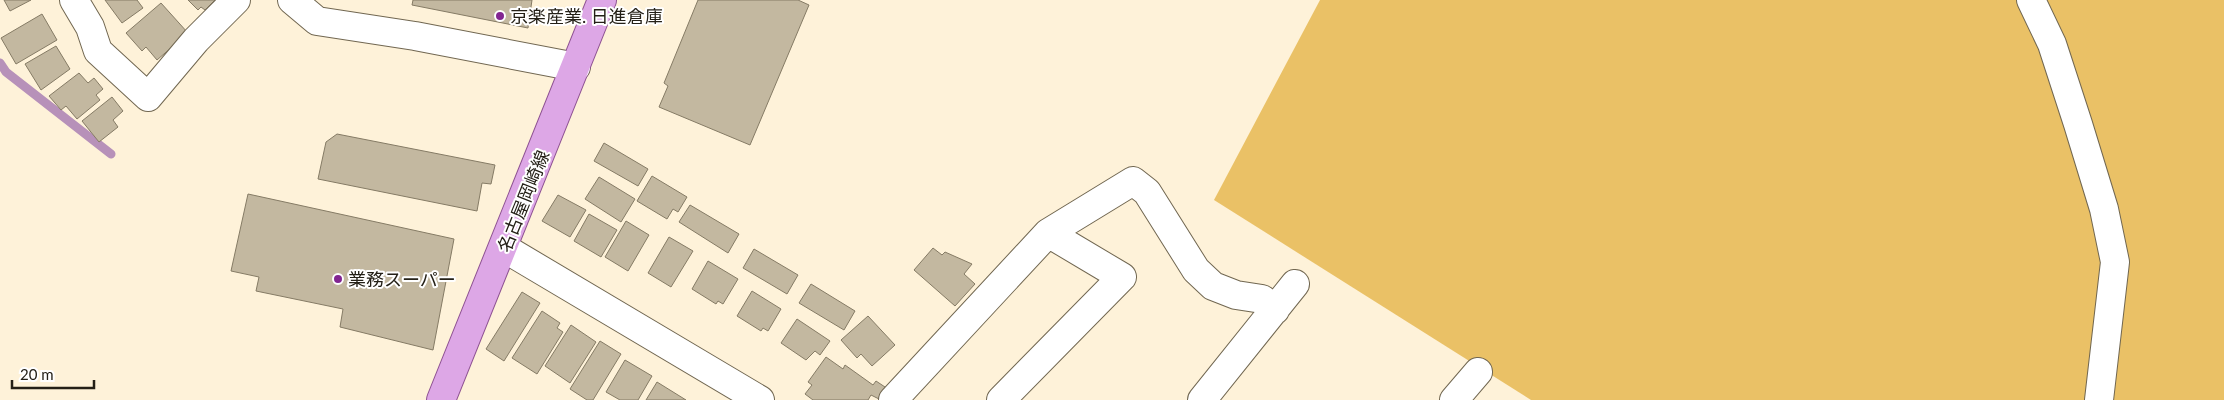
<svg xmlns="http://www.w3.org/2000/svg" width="2224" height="400" font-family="Lato,'Noto Sans JP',sans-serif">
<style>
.green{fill:#eac166}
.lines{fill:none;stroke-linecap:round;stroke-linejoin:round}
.stream{stroke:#b791b9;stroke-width:9}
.building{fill:#c3b8a0;stroke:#857b65}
.minor-casing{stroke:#716751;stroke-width:30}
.major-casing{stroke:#8e5292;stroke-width:30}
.minor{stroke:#fff;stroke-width:28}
.major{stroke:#dda7e6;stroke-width:28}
.poi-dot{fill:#822591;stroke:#fff;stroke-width:2}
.labels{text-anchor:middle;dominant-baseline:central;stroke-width:4;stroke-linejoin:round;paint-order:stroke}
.poi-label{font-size:18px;fill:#242017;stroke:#fff;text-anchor:start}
.street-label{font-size:18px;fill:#242017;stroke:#fff}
</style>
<rect width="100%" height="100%" fill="#fef2d9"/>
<!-- green -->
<path class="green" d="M 1320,0 L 2224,0 L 2224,400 L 1531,400 L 1214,200 Z"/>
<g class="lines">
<!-- stream -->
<path class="stream" d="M 0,63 L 6,72 L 111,154"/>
</g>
<!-- building -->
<path class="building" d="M 4,0 L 31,0 L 10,11 Z
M 105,0 L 137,0 L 143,8 L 122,23 Z
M 188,0 L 215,0 L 205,10 L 201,7 L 198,10 Z
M 413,0 L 532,0 L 528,28 L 412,5 Z
M 698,0 L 798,0 L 809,5 L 750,145 L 659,107 L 668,86 L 664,83 Z
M 161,3 L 188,33 L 157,60 L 146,47 L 142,51 L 126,33 Z
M 42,14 L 57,40 L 16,64 L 1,38 Z
M 56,46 L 70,69 L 41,90 L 25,64 Z
M 79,73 L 88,83 L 94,78 L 103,89 L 96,95 L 100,100 L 77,119 L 66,106 L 61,110 L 49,96 Z
M 112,97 L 123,111 L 113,120 L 118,127 L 99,142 L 82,121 Z
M 337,134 L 495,165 L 491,184 L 482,183 L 477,211 L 318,179 L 326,142 Z
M 604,143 L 648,169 L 638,186 L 594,161 Z
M 652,176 L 687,197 L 678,212 L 673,209 L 667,219 L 637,201 Z
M 599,177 L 635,199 L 621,222 L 585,199 Z
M 248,194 L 454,239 L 433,350 L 340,327 L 343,309 L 256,291 L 259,277 L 231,271 Z
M 558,195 L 586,210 L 570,237 L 542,221 Z
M 690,205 L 739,234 L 728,253 L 679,222 Z
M 589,214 L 617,230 L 601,257 L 574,241 Z
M 626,221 L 649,235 L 628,271 L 605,257 Z
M 669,237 L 693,251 L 671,287 L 648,273 Z
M 933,248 L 942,255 L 945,252 L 972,264 L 964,274 L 975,284 L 955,306 L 914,270 Z
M 754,249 L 798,275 L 787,294 L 743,268 Z
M 708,261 L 738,279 L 723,304 L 718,301 L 716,304 L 692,289 Z
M 811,284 L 855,311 L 844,330 L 799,303 Z
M 752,291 L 781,309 L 768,331 L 763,328 L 761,331 L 737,316 Z
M 522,292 L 540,303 L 504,361 L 486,349 Z
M 542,311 L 560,323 L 557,328 L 563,332 L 537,374 L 512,358 Z
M 868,316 L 895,345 L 872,366 L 861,354 L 857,358 L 841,340 Z
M 797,319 L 830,341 L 820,355 L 815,351 L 806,360 L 781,343 Z
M 571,325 L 596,342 L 570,383 L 545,366 Z
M 600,341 L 621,354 L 593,400 L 587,400 L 570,389 Z
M 826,357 L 843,369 L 845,365 L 873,385 L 876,381 L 888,389 L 881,400 L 871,395 L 868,400 L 813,400 L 805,394 L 812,385 L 808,382 Z
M 625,360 L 652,376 L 638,400 L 620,400 L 606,392 Z
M 657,382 L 686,400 L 646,400 Z"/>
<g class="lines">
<!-- minor casing -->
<g class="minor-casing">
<path id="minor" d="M 74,0 L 90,27 L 98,51 L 148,97 L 196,40 L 236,0
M 292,0 L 317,21 L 415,36 L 576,67
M 2031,0 L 2052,44 L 2078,124 L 2104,209 L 2115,262 L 2099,400
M 1048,233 L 1133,181 L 1147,192 L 1196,270 L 1213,286 L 1236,295 L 1262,299 L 1275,310
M 504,248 L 760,400
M 893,400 L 1048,233 L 1122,277 L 1001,400
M 1202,400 L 1295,284
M 1454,400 L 1478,372"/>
</g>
<!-- major casing -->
<g class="major-casing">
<path id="major" d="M 441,400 L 602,0"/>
</g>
<!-- minor -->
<use href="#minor" class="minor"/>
<!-- major -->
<use href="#major" class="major"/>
</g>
<!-- markers -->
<g class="poi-dot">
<circle cx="500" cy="16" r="5"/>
<circle cx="338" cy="279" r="5"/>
</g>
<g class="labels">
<!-- poi labels -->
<g class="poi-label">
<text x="510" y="16">京楽産業. 日進倉庫</text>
<text x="348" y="279">業務スーパー</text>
</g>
<!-- street labels -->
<g class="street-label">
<text transform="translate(523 201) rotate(-68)">名古屋岡崎線</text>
</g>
</g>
<!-- scale -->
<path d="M12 380v8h82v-8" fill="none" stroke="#242017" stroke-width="2.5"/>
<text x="20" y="380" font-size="15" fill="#242017" stroke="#ffffff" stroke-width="4" paint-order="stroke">20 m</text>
</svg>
